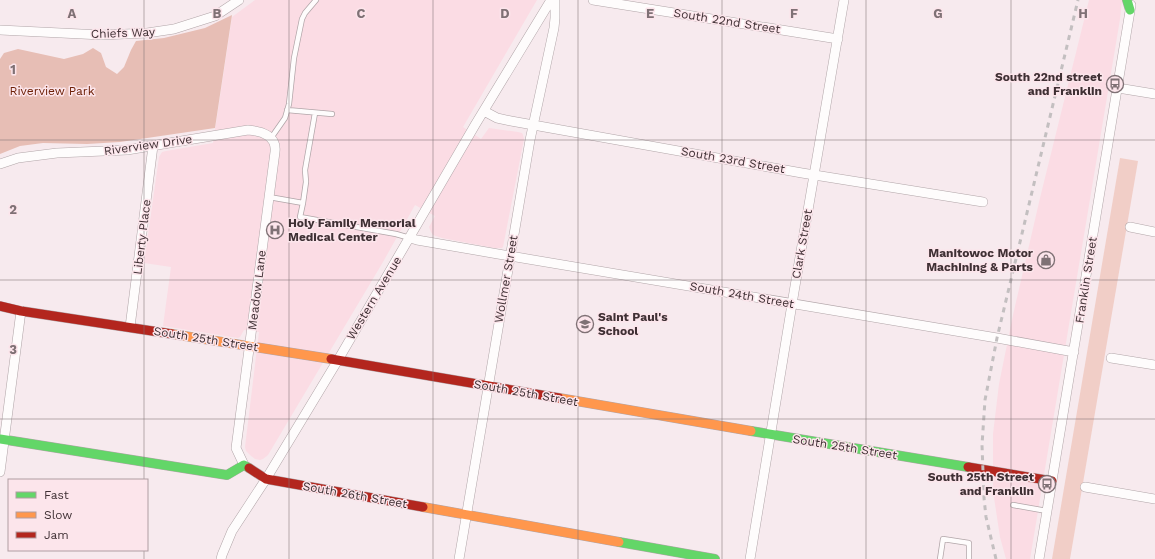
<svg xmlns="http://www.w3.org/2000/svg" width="1155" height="559" font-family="'Work Sans',sans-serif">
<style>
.built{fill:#fbdce4}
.green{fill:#f1cec7}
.forest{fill:#e7beb5}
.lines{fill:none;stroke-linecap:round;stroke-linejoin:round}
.lane-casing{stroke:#b1a5a8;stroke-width:6}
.street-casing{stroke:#b1a5a8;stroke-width:10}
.fast-casing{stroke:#b1a5a8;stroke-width:10}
.slow-casing{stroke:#b1a5a8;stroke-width:10}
.jam-casing{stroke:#b1a5a8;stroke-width:10}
.lane{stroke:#fefcfc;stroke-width:4.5}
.street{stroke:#fefcfc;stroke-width:9}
.fast{stroke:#63d668;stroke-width:9}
.slow{stroke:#ff974d;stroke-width:9}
.jam{stroke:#b3261e;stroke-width:9}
.rail{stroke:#c3bfc0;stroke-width:3;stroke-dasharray:5 5;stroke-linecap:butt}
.grid{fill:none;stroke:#7f7175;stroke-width:1;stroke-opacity:0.55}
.labels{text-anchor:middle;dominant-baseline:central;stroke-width:3;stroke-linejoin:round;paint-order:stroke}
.street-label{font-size:12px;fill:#3f3034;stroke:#fce5eb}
.poi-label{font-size:12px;font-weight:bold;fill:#3f3034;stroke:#fce5eb;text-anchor:end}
.park-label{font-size:12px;fill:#6d2107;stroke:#fce5eb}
.grid-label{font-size:13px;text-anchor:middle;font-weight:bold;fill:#7f7175;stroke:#fce5eb;stroke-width:3;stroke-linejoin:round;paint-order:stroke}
</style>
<rect width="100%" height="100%" fill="#f7eaee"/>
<!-- built -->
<path class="built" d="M 255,0 L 537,0 L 463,127 L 481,139 L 489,128 L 518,132 L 522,133 L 523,135 L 524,139 L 503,247 L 502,248 L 494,248 L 442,238 L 433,235 L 431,232 L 429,227 L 435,216 L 415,205 L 383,262 L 268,455 L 263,459 L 260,460 L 255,459 L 250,455 L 246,451 L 245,447 L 259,332 L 244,330 L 240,337 L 238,338 L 163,326 L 171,267 L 144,263 L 159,157 L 162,152 L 166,151 L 213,143 L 232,17 Z
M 1089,0 L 1122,0 L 1120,19 L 1030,559 L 1006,559 L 1000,537 L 993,491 L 993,434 L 999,384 L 1013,315 L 1040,198 Z"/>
<!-- green -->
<path class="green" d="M 1120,158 L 1138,161 L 1070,559 L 1052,559 Z"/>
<!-- forest -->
<path class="forest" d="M 232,15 L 215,128 L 120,142 L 87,144 L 43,143 L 20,146 L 0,154 L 0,59 L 4,53 L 18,49 L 64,59 L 83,54 L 93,48 L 101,53 L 106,67 L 117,74 L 124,67 L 131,50 L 136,41 L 164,38 L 205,28 Z"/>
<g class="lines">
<!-- lane casing -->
<g class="lane-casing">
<path id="lane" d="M 287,110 L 332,114
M 271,138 L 285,118 L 289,104 L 294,58 L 302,19 L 305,13 L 316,0
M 269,197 L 303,203 L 300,217 L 396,234 L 410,238
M 303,203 L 306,182 L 305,170 L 315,113
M 1013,505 L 1047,511
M 940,559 L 943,539 L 969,543 L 969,559"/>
</g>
<!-- street casing -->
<g class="street-casing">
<path id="street" d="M 593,0 L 838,39
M 0,30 L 102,35 L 147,33 L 174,29 L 215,16 L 239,0
M 1118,88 L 1155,94
M 484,111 L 497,118 L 511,121 L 802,173 L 983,202
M 0,164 L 18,158 L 57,153 L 127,150 L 248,130 C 262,131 277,136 275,152 L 236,448 L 244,465
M 1130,227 L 1155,232
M 410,238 L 417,240 L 498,254 L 997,338 L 1074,352
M 130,327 L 153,146
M 1111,358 L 1155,365
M 0,472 L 21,311
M 1085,487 L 1155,499
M 221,559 L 222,555 L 232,531 L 266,479 L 338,360 L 475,125 L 551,0
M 459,559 L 530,140 L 554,28 L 555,18 L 555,0
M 750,559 L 794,292 L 844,0
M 1039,559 L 1131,5"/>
</g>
<!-- fast casing -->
<g class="fast-casing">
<path id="fast" d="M 1127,0 L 1130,10
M 751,431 L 968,467
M 0,439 L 227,475 L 244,465 L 249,468
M 619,542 L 715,559"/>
</g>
<!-- slow casing -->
<g class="slow-casing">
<path id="slow" d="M 172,334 L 331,359
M 559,398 L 751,431
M 423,507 L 619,542"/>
</g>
<!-- jam casing -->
<g class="jam-casing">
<path id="jam" d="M 0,306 L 21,311 L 172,334
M 331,359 L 559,398
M 968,467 L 1052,481
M 249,468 L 266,479 L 423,507"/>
</g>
<!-- lane -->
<use href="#lane" class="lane"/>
<!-- street -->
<use href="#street" class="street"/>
<!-- fast -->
<use href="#fast" class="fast"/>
<!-- slow -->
<use href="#slow" class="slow"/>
<!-- jam -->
<use href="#jam" class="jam"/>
<!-- rail -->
<path class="rail" d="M 996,559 L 986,517 L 984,498 L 982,445 L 985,400 L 997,338 L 1078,0"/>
</g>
<!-- grid -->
<path class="grid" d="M 144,0 L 144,480M 289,0 L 289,559M 433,0 L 433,559M 578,0 L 578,559M 722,0 L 722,559M 866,0 L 866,559M 1011,0 L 1011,559M 0,140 L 1155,140M 0,280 L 1155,280M 0,419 L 1155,419M 144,550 L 144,559"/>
<!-- icons -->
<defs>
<g id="bus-ring" transform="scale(0.9)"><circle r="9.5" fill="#fce5eb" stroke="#7f7175" stroke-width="1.5"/><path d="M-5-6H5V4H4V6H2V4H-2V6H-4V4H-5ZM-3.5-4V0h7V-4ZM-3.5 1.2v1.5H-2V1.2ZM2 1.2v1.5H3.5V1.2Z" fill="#7f7175"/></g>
<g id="hospital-ring" transform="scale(0.9)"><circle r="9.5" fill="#fce5eb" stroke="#7f7175" stroke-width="1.5"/><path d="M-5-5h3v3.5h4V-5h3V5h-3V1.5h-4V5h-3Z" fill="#7f7175"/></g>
<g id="shop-ring" transform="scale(0.9)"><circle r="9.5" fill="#fce5eb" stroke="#7f7175" stroke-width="1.5"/><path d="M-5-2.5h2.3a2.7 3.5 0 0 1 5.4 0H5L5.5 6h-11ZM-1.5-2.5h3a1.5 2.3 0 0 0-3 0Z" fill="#7f7175"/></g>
<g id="school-ring" transform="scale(0.9)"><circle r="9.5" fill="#fce5eb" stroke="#7f7175" stroke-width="1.5"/><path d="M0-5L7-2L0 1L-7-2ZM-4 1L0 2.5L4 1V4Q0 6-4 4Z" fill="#7f7175"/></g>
</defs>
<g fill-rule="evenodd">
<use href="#bus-ring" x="1115" y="84"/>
<use href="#hospital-ring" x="275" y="230"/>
<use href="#shop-ring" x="1046" y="260"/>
<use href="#school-ring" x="585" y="324"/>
<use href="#bus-ring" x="1047" y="484"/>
</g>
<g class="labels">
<!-- street labels -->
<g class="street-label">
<text transform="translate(727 21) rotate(9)">South 22nd Street</text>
<text transform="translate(123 33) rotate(-2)">Chiefs Way</text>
<text transform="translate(148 145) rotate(-8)">Riverview Drive</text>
<text transform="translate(733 160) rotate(10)">South 23rd Street</text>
<text transform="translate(142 237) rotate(-83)">Liberty Place</text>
<text transform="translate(802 244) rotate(-80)">Clark Street</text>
<text transform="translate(506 279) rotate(-80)">Wollmer Street</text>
<text transform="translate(1086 280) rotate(-81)">Franklin Street</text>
<text transform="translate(257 290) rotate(-83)">Meadow Lane</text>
<text transform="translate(742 295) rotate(10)">South 24th Street</text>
<text transform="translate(374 298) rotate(-59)">Western Avenue</text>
<text transform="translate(206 339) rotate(9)">South 25th Street</text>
<text transform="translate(526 393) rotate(10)">South 25th Street</text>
<text transform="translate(845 447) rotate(9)">South 25th Street</text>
<text transform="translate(355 495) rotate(10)">South 26th Street</text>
</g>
<!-- poi labels -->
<g class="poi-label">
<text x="1102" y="77">South 22nd street<tspan x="1102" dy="14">and Franklin</tspan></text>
<text x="288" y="223" text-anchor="start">Holy Family Memorial<tspan x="288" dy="14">Medical Center</tspan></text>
<text x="1033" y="253">Manitowoc Motor<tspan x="1033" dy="14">Machining &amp; Parts</tspan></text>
<text x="598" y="317" text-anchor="start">Saint Paul's<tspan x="598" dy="14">School</tspan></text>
<text x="1034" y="477">South 25th Street<tspan x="1034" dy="14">and Franklin</tspan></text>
</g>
<!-- park labels -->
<g class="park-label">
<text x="52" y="91">Riverview Park</text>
</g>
</g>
<g class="grid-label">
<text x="72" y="18">A</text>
<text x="217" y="18">B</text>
<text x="361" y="18">C</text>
<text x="505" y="18">D</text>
<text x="650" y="18">E</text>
<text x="794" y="18">F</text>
<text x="938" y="18">G</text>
<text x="1083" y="18">H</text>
<text x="13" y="74">1</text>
<text x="13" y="214">2</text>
<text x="13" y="354">3</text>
</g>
<!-- legend -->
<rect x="8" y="479" width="140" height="72" fill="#fce5eb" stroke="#b09da2"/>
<rect x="16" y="492" width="20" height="6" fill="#63d668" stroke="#b09da2"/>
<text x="44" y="499" font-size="12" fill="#3f3034">Fast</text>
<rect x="16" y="512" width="20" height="6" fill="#ff974d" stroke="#b09da2"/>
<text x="44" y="519" font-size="12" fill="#3f3034">Slow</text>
<rect x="16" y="532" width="20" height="6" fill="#b3261e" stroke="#b09da2"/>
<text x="44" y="539" font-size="12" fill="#3f3034">Jam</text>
</svg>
